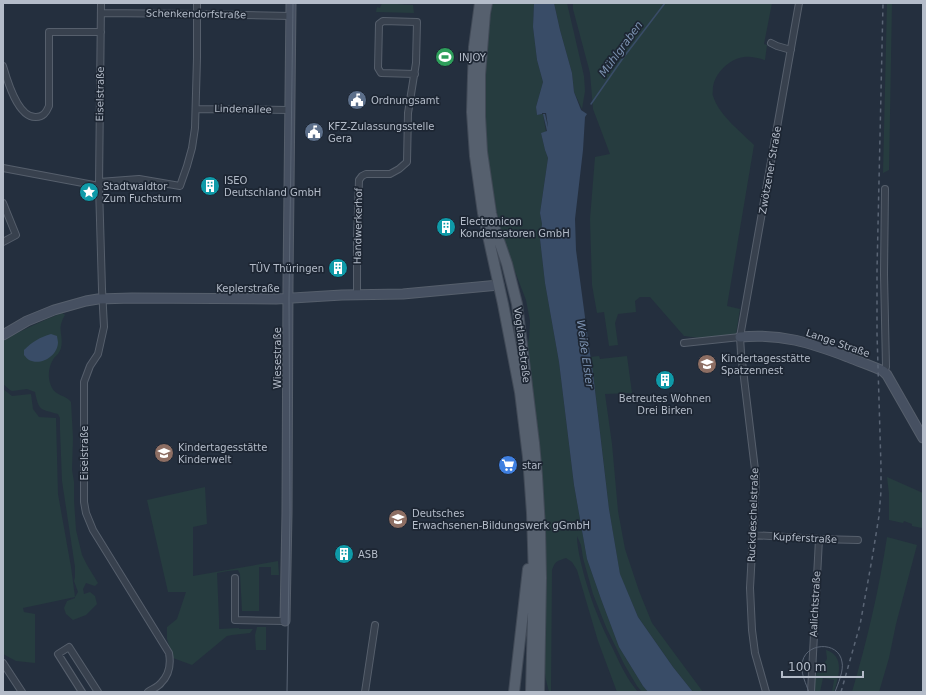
<svg xmlns="http://www.w3.org/2000/svg" width="926" height="695" font-family="'DejaVu Sans',sans-serif">
<style>
.green{fill:#263c3f}
.water{fill:#394c67}
.lines{fill:none;stroke-linecap:round;stroke-linejoin:round}
.stream{stroke:#394c67;stroke-width:1.5}
.street-casing{stroke:#565f6c;stroke-width:8}
.secondary-casing{stroke:#565f6c;stroke-width:11}
.primary-casing{stroke:#414a57;stroke-width:12}
.street{stroke:#38414e;stroke-width:6}
.secondary{stroke:#465061;stroke-width:9}
.primary{stroke:#56606e;stroke-width:10}
.tram{stroke:#5a6575;stroke-width:1}
.rail{stroke:#5a6575;stroke-width:1.5;stroke-dasharray:4 4;stroke-linecap:butt}
.labels{text-anchor:middle;dominant-baseline:central;stroke-width:3.5;stroke-linejoin:round;paint-order:stroke}
.street-label{font-size:10px;fill:#b4bcc9;stroke:#1d2633}
.poi-label{font-size:10px;fill:#b4bcc9;stroke:#1d2633;text-anchor:start}
.water-label{font-size:11px;font-style:italic;fill:#7c92b1;stroke:#1d2633}
</style>
<rect width="100%" height="100%" fill="#242f3e"/>
<!-- green -->
<path class="green" d="M 382,3 C 393,3 402,5 413,5 L 414,13 L 376,12 L 377,7 L 380,8 Z
M 493,3 L 534,3 L 533,27 L 537,60 L 543,82 L 536,107 L 537,115 L 543,114 L 546,132 L 541,133 L 545,150 L 548,158 L 540,213 L 542,224 L 540,239 L 545,283 L 559,362 L 574,485 L 587,559 L 601,599 L 619,647 L 643,686 L 648,692 L 642,692 L 637,686 L 624,664 L 606,627 L 593,594 L 583,558 L 581,545 L 577,536 C 577,545 579,554 581,563 C 588,593 599,622 613,649 C 620,664 627,679 638,692 L 617,692 L 598,641 L 577,570 L 572,562 L 566,558 C 557,561 555,561 552,570 L 551,692 L 549,692 L 546,680 L 544,667 L 527,346 L 529,338 L 530,321 L 526,300 L 504,243 L 497,213 L 486,147 L 484,88 L 488,28 Z
M 554,3 L 567,3 L 584,76 L 585,91 L 582,109 L 574,92 L 572,73 L 560,30 Z
M 573,3 L 772,3 L 764,44 L 767,45 L 765,60 C 758,58 751,56 744,57 C 729,59 715,73 713,87 C 713,90 712,94 713,96 C 719,115 740,131 754,145 L 727,306 L 740,309 L 736,334 L 707,339 L 684,336 L 650,297 L 640,297 L 635,301 L 636,312 L 618,314 L 615,323 L 618,345 L 609,346 L 604,312 L 597,313 L 592,285 L 590,219 L 595,157 L 610,154 L 593,109 L 590,73 L 573,9 Z
M 887,3 L 892,3 L 889,170 L 883,173 Z
M 62,313 L 64,314 L 65,315 C 56,330 64,334 61,348 C 60,352 57,355 54,358 C 48,367 47,378 52,388 C 56,396 66,395 71,402 L 73,438 L 72,470 L 74,482 L 74,500 L 76,530 L 82,555 L 87,565 L 98,583 L 95,586 L 86,583 L 83,589 L 84,594 L 90,592 L 95,596 L 97,604 L 86,615 L 73,620 L 66,614 L 64,608 L 67,601 L 75,598 L 75,597 L 23,608 L 24,612 L 35,614 L 35,663 L 16,661 L 3,654 L 3,389 L 12,396 L 31,394 L 33,409 L 39,417 L 56,418 L 58,494 L 71,567 L 75,597 L 78,592 L 74,581 L 75,577 L 75,567 L 62,481 L 60,430 L 60,418 L 58,414 C 41,409 39,412 35,392 L 27,389 L 12,391 L 10,390 L 3,384 L 3,341 C 22,330 41,321 62,313 Z
M 599,356 L 600,359 L 627,356 L 632,393 L 605,394 L 612,444 L 618,511 L 625,549 L 639,591 L 652,623 L 703,692 L 693,692 L 673,667 L 638,617 L 620,575 L 609,509 L 593,373 L 590,357 Z
M 887,477 L 923,493 L 923,524 L 922,528 L 912,526 L 912,524 L 904,521 L 903,523 L 889,520 L 889,494 Z
M 205,487 L 207,524 L 193,527 L 193,576 L 278,561 L 279,575 L 271,575 L 271,567 L 259,567 L 259,611 L 242,611 L 240,574 L 238,570 L 228,571 L 217,573 L 219,620 L 219,629 L 239,628 L 239,629 L 253,629 L 250,633 L 232,635 L 227,636 L 192,665 L 173,658 L 167,639 L 167,627 L 177,619 L 186,592 L 168,592 L 147,500 Z
M 887,537 L 917,545 L 896,624 L 889,658 L 879,692 L 852,692 C 867,641 879,590 887,537 Z
M 257,627 L 266,627 L 266,650 L 256,650 L 255,635 Z
M 826,650 C 846,656 838,678 834,692 L 832,692 L 834,680 L 823,678 L 820,692 L 814,692 L 814,679 L 817,673 L 827,659 Z"/>
<!-- water -->
<path class="water" d="M 534,3 L 554,3 L 560,30 L 572,73 L 574,92 L 581,110 L 587,114 L 585,117 L 583,150 L 575,219 L 576,250 L 589,347 L 593,373 L 609,509 L 620,574 L 638,617 L 673,667 L 693,692 L 648,692 L 643,686 L 619,647 L 601,599 L 587,559 L 574,485 L 559,362 L 545,283 L 540,239 L 542,224 L 540,213 L 548,158 L 545,150 L 541,133 L 547,131 L 543,114 L 545,114 L 548,127 L 548,126 L 546,113 L 542,113 L 542,114 L 537,115 L 536,107 L 543,82 L 537,60 L 533,27 Z
M 51,334 L 57,336 C 57,336 58,342 58,342 C 58,356 41,366 29,360 C 27,359 26,357 24,355 L 24,350 C 32,342 40,337 51,334 Z"/>
<g class="lines">
<!-- stream -->
<path class="stream" d="M 591,104 L 623,58 L 633,45 L 665,3"/>
<!-- street casing -->
<g class="street-casing">
<path id="street" d="M 101,3 L 99,186 L 102,289 L 104,327 L 98,354 L 90,366 L 84,382 L 84,502 L 86,513 L 93,530 L 169,653 C 171,664 169,675 161,683 C 158,687 152,689 148,692
M 101,13 L 197,14 L 291,16
M 771,43 L 777,46 L 791,50
M 3,66 C 7,80 18,118 36,117 C 43,117 46,113 49,106 L 49,32 L 101,32
M 196,109 L 289,110
M 3,168 L 99,186
M 99,182 L 139,179 L 180,186 L 187,166 L 192,148 L 195,128 L 197,58 L 197,3
M 3,203 L 16,235 L 3,242
M 357,295 L 357,240 L 359,180 L 362,176 L 366,174 L 390,174 L 399,169 L 407,162 L 408,113 L 416,63 L 417,22 L 383,21 L 379,24 L 378,68 L 381,73 L 415,74
M 684,343 L 740,337
M 884,372 L 886,367 L 884,274 L 885,189
M 753,535 L 819,539 L 858,540
M 235,578 L 235,620 L 285,621
M 3,663 L 22,692
M 82,692 L 58,654 L 69,647 L 98,692
M 365,692 L 375,625
M 766,692 L 755,653 L 752,630 L 750,588 L 756,478 L 741,353 L 740,337 L 799,3
M 811,692 L 819,539"/>
</g>
<!-- secondary casing -->
<g class="secondary-casing">
<path id="secondary" d="M 3,335 L 27,321 L 54,310 L 86,301 L 98,299 L 132,298 L 276,299 L 342,295 L 403,294 L 499,285
M 740,337 C 781,333 811,343 848,357 C 860,362 872,366 883,371 L 887,375 L 923,438
M 285,621 L 287,513 L 288,283 L 291,3"/>
</g>
<!-- primary casing -->
<g class="primary-casing">
<path id="primary" d="M 480,3 L 474,47 L 473,76 L 472,112 L 475,156 L 483,213 L 503,304 L 520,392 L 528,457 L 532,513 L 534,578 L 531,692
M 487,3 L 485,13 L 480,75 L 480,116 L 482,152 L 491,213 L 494,226 L 507,264 L 517,304 L 534,443 L 537,476 L 540,528 L 541,578 L 539,692
M 514,692 L 528,569"/>
</g>
<!-- street -->
<use href="#street" class="street"/>
<!-- secondary -->
<use href="#secondary" class="secondary"/>
<!-- primary -->
<use href="#primary" class="primary"/>
<!-- tram -->
<path class="tram" d="M 287,692 L 290,513 L 289,298 L 293,3
M 809,692 C 806,684 801,674 802,665 C 803,642 839,640 842,662 C 844,670 838,684 835,692"/>
<!-- rail -->
<path class="rail" d="M 841,692 L 860,625 L 872,559 L 879,516 L 881,491 L 881,467 L 877,333 L 877,270 L 883,3"/>
</g>
<!-- icons -->
<defs>
<g id="stadium-disc" transform="scale(1)"><circle r="9.5" fill="#2e9e5b" stroke="#1d2633"/><path d="M0-5a6.5 5 0 1 0 0 10a6.5 5 0 1 0 0-10ZM-3.5-1.8h7v3.6h-7Z" fill="#fff"/></g>
<g id="civic-disc" transform="scale(1)"><circle r="9.5" fill="#5c6f8a" stroke="#1d2633"/><path d="M-.6-6.5H3V-4.5H.6V-3L4-1V1h2V6H-6V1h2V-1L-.6-3ZM-1.2 2.5V6h2.4V2.5Z" fill="#fff"/></g>
<g id="building-disc" transform="scale(1)"><circle r="9.5" fill="#0f9aa8" stroke="#1d2633"/><path d="M-4-6H4V6H1V3H-1V6H-4ZM-2.5-4.3h1.7v1.8h-1.7ZM.8-4.3h1.7v1.8H.8ZM-2.5-1h1.7V.8h-1.7ZM.8-1h1.7V.8H.8Z" fill="#fff"/></g>
<g id="sight-disc" transform="scale(1)"><circle r="9.5" fill="#0f9aa8" stroke="#1d2633"/><path d="M0-6L1.8-2.2L6-1.7L2.9 1.2L3.7 5.4L0 3.3L-3.7 5.4L-2.9 1.2L-6-1.7L-1.8-2.2Z" fill="#fff"/></g>
<g id="school-disc" transform="scale(1)"><circle r="9.5" fill="#8d6e63" stroke="#1d2633"/><path d="M0-5L7-2L0 1L-7-2ZM-4 1L0 2.5L4 1V4Q0 6-4 4Z" fill="#fff"/></g>
<g id="supermarket-disc" transform="scale(1)"><circle r="9.5" fill="#3f7fe0" stroke="#1d2633"/><path d="M-6-5.5h2.5l.6 2H6L4.5 2H-2.5L-4.4-4H-6ZM-1.5 3.2a1.3 1.3 0 1 0 .1 0ZM3 3.2a1.3 1.3 0 1 0 .1 0Z" fill="#fff"/></g>
</defs>
<g fill-rule="evenodd">
<use href="#stadium-disc" x="445" y="57"/>
<use href="#civic-disc" x="357" y="100"/>
<use href="#civic-disc" x="314" y="132"/>
<use href="#building-disc" x="210" y="186"/>
<use href="#sight-disc" x="89" y="192"/>
<use href="#building-disc" x="446" y="227"/>
<use href="#building-disc" x="338" y="268"/>
<use href="#school-disc" x="707" y="364"/>
<use href="#building-disc" x="665" y="380"/>
<use href="#school-disc" x="164" y="453"/>
<use href="#supermarket-disc" x="508" y="465"/>
<use href="#school-disc" x="398" y="519"/>
<use href="#building-disc" x="344" y="554"/>
</g>
<g class="labels">
<!-- street labels -->
<g class="street-label">
<text transform="translate(196 14) rotate(1)">Schenkendorfstraße</text>
<text transform="translate(100 94) rotate(-89)">Eiselstraße</text>
<text transform="translate(243 109) rotate(1)">Lindenallee</text>
<text transform="translate(770 170) rotate(-80)">Zwötzener Straße</text>
<text transform="translate(358 226) rotate(-89)">Handwerkerhof</text>
<text x="248" y="288">Keplerstraße</text>
<text transform="translate(838 343) rotate(19)">Lange Straße</text>
<text transform="translate(522 345) rotate(83)">Vogtlandstraße</text>
<text transform="translate(277 358) rotate(-90)">Wiesestraße</text>
<text transform="translate(84 453) rotate(-90)">Eiselstraße</text>
<text transform="translate(753 515) rotate(-88)">Ruckdeschelstraße</text>
<text transform="translate(805 538) rotate(3)">Kupferstraße</text>
<text transform="translate(815 604) rotate(-87)">Aalichtstraße</text>
</g>
<!-- poi labels -->
<g class="poi-label">
<text x="459" y="57">INJOY</text>
<text x="371" y="100">Ordnungsamt</text>
<text x="328" y="126">KFZ-Zulassungsstelle<tspan x="328" dy="12">Gera</tspan></text>
<text x="224" y="180">ISEO<tspan x="224" dy="12">Deutschland GmbH</tspan></text>
<text x="103" y="186">Stadtwaldtor<tspan x="103" dy="12">Zum Fuchsturm</tspan></text>
<text x="460" y="221">Electronicon<tspan x="460" dy="12">Kondensatoren GmbH</tspan></text>
<text x="324" y="268" text-anchor="end">TÜV Thüringen</text>
<text x="721" y="358">Kindertagesstätte<tspan x="721" dy="12">Spatzennest</tspan></text>
<text x="665" y="398" text-anchor="middle">Betreutes Wohnen<tspan x="665" dy="12">Drei Birken</tspan></text>
<text x="178" y="447">Kindertagesstätte<tspan x="178" dy="12">Kinderwelt</tspan></text>
<text x="522" y="465">star</text>
<text x="412" y="513">Deutsches<tspan x="412" dy="12">Erwachsenen-Bildungswerk gGmbH</tspan></text>
<text x="358" y="554">ASB</text>
</g>
<!-- water labels -->
<g class="water-label">
<text transform="translate(621 49) rotate(-54)">Mühlgraben</text>
<text transform="translate(585 354) rotate(82)">Weiße Elster</text>
</g>
</g>
<!-- border -->
<rect width="926" height="695" fill="none" stroke="#b4bcc9" stroke-width="8"/>
<!-- scale -->
<path d="M782 671v6h81v-6" fill="none" stroke="#b4bcc9" stroke-width="2"/>
<text x="788" y="671" font-size="12" fill="#b4bcc9" stroke="#1d2633" stroke-width="3" paint-order="stroke">100 m</text>
</svg>
